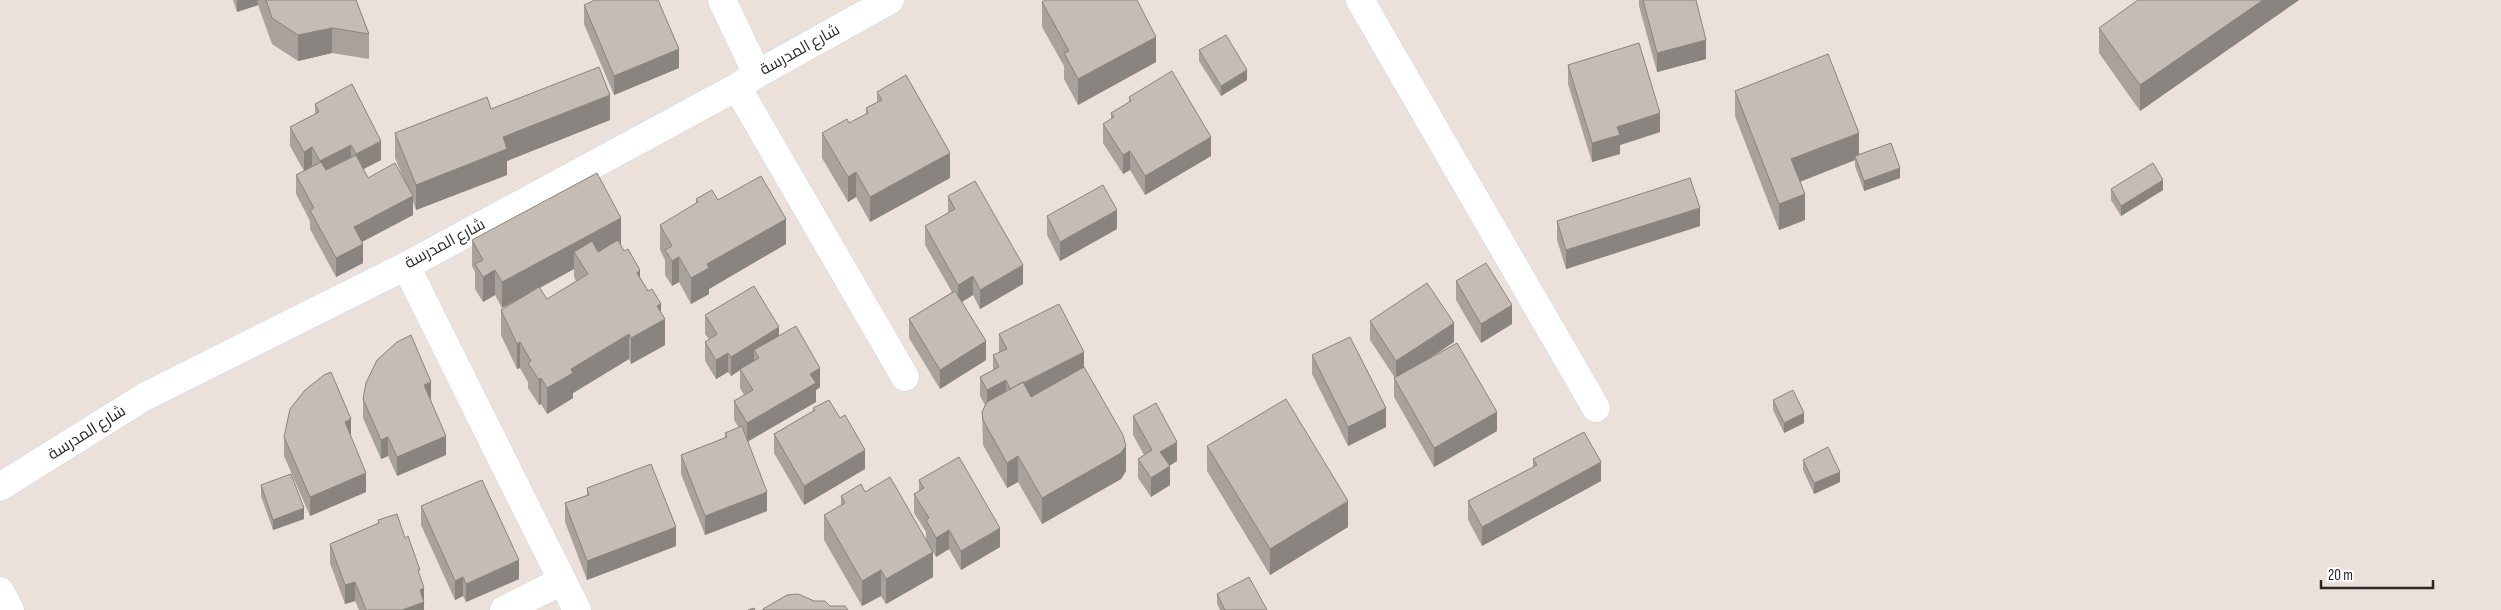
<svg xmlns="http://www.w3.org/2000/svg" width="2501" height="610" font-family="'Sofia Sans Condensed',Cairo,sans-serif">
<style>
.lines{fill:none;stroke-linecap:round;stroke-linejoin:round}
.street-casing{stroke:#cfd7e3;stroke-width:29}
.street{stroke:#fff;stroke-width:28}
.wall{fill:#a9a29c;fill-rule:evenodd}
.shaded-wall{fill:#89847f}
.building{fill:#c4bcb5;stroke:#89847f}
.labels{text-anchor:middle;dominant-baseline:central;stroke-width:5;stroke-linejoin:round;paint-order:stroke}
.street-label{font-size:16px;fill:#292929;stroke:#fff}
</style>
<rect width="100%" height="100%" fill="#ece0da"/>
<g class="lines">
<!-- street casing -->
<g class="street-casing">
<path id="street" d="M 722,0 L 757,74
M 1360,0 L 1596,408
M 737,87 L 905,377
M 406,266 L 577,610
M 0,487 L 144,397 L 406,266 L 737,87 L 757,74 L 890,0
M 0,591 L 10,610
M 504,610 L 562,581"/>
</g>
<!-- street -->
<use href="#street" class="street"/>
</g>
<!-- wall -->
<path class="wall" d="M 233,0 L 356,0 L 369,34 L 369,59 L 332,53 L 298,61 L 272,44 L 258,5 L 237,12 Z
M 1639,0 L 1696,0 L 1706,59 L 1657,72 L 1639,6 Z
M 2138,0 L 2299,0 L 2140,111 L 2099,53 L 2099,28 Z
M 1042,2 L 1156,62 L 1078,105 L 1064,79 L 1064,66 L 1042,27 Z
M 584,5 L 679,68 L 614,95 L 584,24 Z
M 1199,50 L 1247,80 L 1221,96 L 1199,61 Z
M 1568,65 L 1660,132 L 1620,145 L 1620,154 L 1592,162 L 1568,84 Z
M 1735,91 L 1859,155 L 1900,178 L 1864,191 L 1855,166 L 1855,160 L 1800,182 L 1805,220 L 1779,230 L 1735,116 Z
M 877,92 L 950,178 L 870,222 L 856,197 L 848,202 L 822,158 L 822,133 L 849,123 L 866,114 L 866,108 L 877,102 Z
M 1129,97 L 1211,156 L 1145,195 L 1130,170 L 1123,174 L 1103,143 L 1103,124 L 1111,119 L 1111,113 L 1129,102 Z
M 315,104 L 381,160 L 363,169 L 368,178 L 404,180 L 395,158 L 395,133 L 491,109 L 610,120 L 507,161 L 507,175 L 416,210 L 413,201 L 413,215 L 362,242 L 363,263 L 336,277 L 310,229 L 310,221 L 296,194 L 296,175 L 313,166 L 304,171 L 290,146 L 290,127 L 315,114 Z
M 2111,189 L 2163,190 L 2121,216 L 2111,200 Z
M 948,196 L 1023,284 L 980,309 L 973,295 L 962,302 L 986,360 L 940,389 L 909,338 L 909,319 L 952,292 L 925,245 L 925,226 L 948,213 Z
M 696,199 L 718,200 L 786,244 L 709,289 L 709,294 L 691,304 L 679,282 L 672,286 L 665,275 L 665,260 L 660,250 L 660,225 L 696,204 Z
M 1047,216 L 1117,229 L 1060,261 L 1047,235 Z
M 1557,221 L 1700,226 L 1566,269 L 1557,240 Z
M 472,240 L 621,244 L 620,244 L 661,312 L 665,345 L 631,364 L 629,359 L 573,393 L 573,398 L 547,414 L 541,404 L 539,405 L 528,388 L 528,382 L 520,368 L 517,369 L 501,335 L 501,310 L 520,298 L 502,308 L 495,295 L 483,302 L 475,289 L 475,272 L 472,266 ZM 574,269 L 574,277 L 576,281 L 547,299 L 540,288 Z
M 1456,281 L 1512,324 L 1481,343 L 1456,300 Z
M 705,315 L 779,336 L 820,387 L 816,390 L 816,402 L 748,441 L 767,511 L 705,535 L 681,474 L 681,455 L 725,438 L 725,433 L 739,428 L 734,420 L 734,401 L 744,395 L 740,388 L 740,370 L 731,376 L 728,372 L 716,379 L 705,361 L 705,342 L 709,339 L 705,334 Z
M 1370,321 L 1454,342 L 1424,362 L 1497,431 L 1434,467 L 1394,397 L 1394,378 L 1395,378 L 1370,340 Z
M 999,334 L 1084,367 L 1126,471 L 1121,479 L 1042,524 L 1018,482 L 1007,488 L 983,445 L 982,412 L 985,405 L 980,396 L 980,377 L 993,371 L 993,355 L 999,352 Z
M 1312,355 L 1386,427 L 1348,446 L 1312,374 Z
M 363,399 L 431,400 L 446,455 L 397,476 L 388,456 L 381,459 L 363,418 Z
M 1773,400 L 1804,423 L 1784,433 L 1773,410 Z
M 813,408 L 865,469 L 804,505 L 774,453 L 774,434 L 813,411 Z
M 1133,416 L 1177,461 L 1169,466 L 1170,485 L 1151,497 L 1138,478 L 1138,459 L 1144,455 L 1133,435 Z
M 284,437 L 351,438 L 366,492 L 310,516 L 284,456 Z
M 1207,446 L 1348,527 L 1270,575 L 1207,471 Z
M 1533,459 L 1601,481 L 1482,546 L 1468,520 L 1468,501 L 1533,467 Z
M 1803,460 L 1840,482 L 1814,494 L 1803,470 Z
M 919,480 L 1000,547 L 961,570 L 949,549 L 936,557 L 933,552 L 933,577 L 886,604 L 881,596 L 862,606 L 824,540 L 824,515 L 841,505 L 841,496 L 865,492 L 926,539 L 926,532 L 914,513 L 914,494 L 919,491 Z
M 261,485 L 304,519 L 273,530 L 261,496 Z
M 587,488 L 676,546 L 587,580 L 565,522 L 565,503 L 587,495 Z
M 421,506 L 519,579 L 466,602 L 463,596 L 455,600 L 421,525 Z
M 378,520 L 420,578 L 424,601 L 424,610 L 359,610 L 355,601 L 345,604 L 330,563 L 330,544 L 378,523 Z
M 1217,594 L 1267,610 L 1220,610 L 1217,604 Z"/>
<!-- shaded-wall -->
<path class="shaded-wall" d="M 237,0 L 258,0 L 258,5 L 237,12 Z
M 2263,0 L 2299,0 L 2140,111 L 2140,85 Z
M 332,28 L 332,53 L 298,61 L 298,35 Z
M 1156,37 L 1156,62 L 1078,105 L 1078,79 Z
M 1706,40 L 1706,59 L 1657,72 L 1657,53 Z
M 679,49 L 679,68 L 614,95 L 614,76 Z
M 1247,70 L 1247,80 L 1221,96 L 1221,86 Z
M 610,95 L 610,120 L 507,161 L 507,175 L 416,210 L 416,185 L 503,137 Z
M 1660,113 L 1660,132 L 1620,145 L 1620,154 L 1592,162 L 1592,143 L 1617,127 Z
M 1859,133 L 1859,159 L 1855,156 L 1855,160 L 1791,185 L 1791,159 Z
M 1211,137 L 1211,156 L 1145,195 L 1145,176 Z
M 381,141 L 381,160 L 356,173 L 356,154 Z
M 351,145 L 351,164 L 320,180 L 320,161 Z
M 312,147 L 312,166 L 304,171 L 304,152 Z
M 1130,151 L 1130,170 L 1123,174 L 1123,155 Z
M 950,153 L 950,178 L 870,222 L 870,197 Z
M 1900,168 L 1900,178 L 1864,191 L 1864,181 Z
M 856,172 L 856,197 L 848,202 L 848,177 Z
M 2163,180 L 2163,190 L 2121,216 L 2121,206 Z
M 1805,194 L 1805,220 L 1779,230 L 1779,204 Z
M 413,196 L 413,215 L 354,246 L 354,227 Z
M 1700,208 L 1700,226 L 1566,269 L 1566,250 Z
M 1117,210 L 1117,229 L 1060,261 L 1060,242 Z
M 621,218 L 621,244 L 582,265 L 574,252 L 574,269 L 502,308 L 502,282 Z
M 786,219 L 786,244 L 709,289 L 709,294 L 691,304 L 691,278 L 707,264 Z
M 363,244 L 363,263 L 336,277 L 336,258 Z
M 679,257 L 679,282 L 672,286 L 672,261 Z
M 1023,265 L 1023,284 L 980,309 L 980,290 Z
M 495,270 L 495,295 L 483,302 L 483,277 Z
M 640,270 L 640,295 L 637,273 Z
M 973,276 L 973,295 L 958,304 L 958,285 Z
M 661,304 L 661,322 L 665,319 L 665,345 L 631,364 L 631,338 L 657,306 Z
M 1512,305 L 1512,324 L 1481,343 L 1481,324 Z
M 1454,323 L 1454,342 L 1396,380 L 1396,361 Z
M 779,327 L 779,346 L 754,350 L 754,361 L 731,376 L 731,357 Z
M 629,334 L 629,359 L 573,393 L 573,398 L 547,414 L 547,388 L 571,369 Z
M 986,341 L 986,360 L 940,389 L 940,370 Z
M 520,342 L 520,368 L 517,369 L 517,344 Z
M 1084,352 L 1084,371 L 1011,409 L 1011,390 Z
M 728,353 L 728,372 L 716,379 L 716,360 Z
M 820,368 L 820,387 L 816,390 L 816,402 L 747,442 L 747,423 L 810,374 Z
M 541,378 L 541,404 L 539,405 L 539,380 Z
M 1006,380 L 1006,399 L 987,409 L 987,390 Z
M 431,382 L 431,400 L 424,385 Z
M 1386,408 L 1386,427 L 1348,446 L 1348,427 Z
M 1497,412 L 1497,431 L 1434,467 L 1434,448 Z
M 1804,413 L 1804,423 L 1784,433 L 1784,423 Z
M 351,419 L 351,438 L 345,422 Z
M 446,436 L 446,455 L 397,476 L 397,457 Z
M 388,437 L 388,456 L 381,459 L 381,440 Z
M 1177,442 L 1177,461 L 1160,471 L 1160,452 Z
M 1126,446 L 1126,471 L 1121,479 L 1042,524 L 1042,498 Z
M 865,450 L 865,469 L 804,505 L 804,486 Z
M 1018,456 L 1018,482 L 1007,488 L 1007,463 Z
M 1601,462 L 1601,481 L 1482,546 L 1482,527 Z
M 1170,466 L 1170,485 L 1151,497 L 1151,478 Z
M 1840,472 L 1840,482 L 1814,494 L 1814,483 Z
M 366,473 L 366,492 L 310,516 L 310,497 Z
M 767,492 L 767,511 L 705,535 L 705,516 Z
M 1348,501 L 1348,527 L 1270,575 L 1270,549 Z
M 304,508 L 304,519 L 273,530 L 273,520 Z
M 676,527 L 676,546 L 587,580 L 587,561 Z
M 1000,528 L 1000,547 L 961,570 L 961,551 Z
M 949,530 L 949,549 L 936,557 L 936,538 Z
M 933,552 L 933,577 L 886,604 L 886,579 Z
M 519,560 L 519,579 L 466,602 L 466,584 Z
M 881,570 L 881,596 L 862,606 L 862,581 Z
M 463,577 L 463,596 L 455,600 L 455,581 Z
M 355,582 L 355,601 L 345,604 L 345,585 Z
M 424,588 L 424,610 L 402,610 L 420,590 Z"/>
<!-- building -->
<path class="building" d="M 266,0 L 356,0 L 369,34 L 332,28 L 298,35 L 272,18 Z
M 595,0 L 658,0 L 679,49 L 614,76 L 584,5 Z
M 1045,0 L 1137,0 L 1156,37 L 1078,79 L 1064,53 L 1069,51 L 1042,2 Z
M 1643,0 L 1696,0 L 1706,40 L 1657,53 Z
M 2138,0 L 2263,0 L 2140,85 L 2099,28 Z
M 1226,35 L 1247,70 L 1221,86 L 1199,50 Z
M 1639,43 L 1660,113 L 1617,127 L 1620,135 L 1592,143 L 1568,65 Z
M 1828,54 L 1859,133 L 1791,159 L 1805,194 L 1779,204 L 1735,91 Z
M 599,67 L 610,95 L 503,137 L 507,149 L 416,185 L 395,133 L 487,97 L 491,109 Z
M 1172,71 L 1211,137 L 1145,176 L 1130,151 L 1123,155 L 1103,124 L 1114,117 L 1111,113 L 1131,101 L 1129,97 Z
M 906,75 L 950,153 L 870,197 L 856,172 L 848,177 L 822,133 L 847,119 L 849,123 L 868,113 L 866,108 L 882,100 L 877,92 Z
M 352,84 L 381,141 L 356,154 L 351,145 L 320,161 L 312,147 L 304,152 L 290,127 L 319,112 L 315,104 Z
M 1891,143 L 1900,168 L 1864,181 L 1855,156 Z
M 356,155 L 368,178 L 395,163 L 413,196 L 354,227 L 363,244 L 336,258 L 310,210 L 314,208 L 296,175 L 321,162 L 326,170 Z
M 2153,163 L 2163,180 L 2121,206 L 2111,189 Z
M 597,173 L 621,218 L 502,282 L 495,270 L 483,277 L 475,264 L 483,260 L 472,240 Z
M 761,176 L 786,219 L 707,264 L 709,268 L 691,278 L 679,257 L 672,261 L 665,250 L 672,246 L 660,225 L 698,202 L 696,199 L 712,190 L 718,200 Z
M 1690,178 L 1700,208 L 1566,250 L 1557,221 Z
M 975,181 L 1023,265 L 980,290 L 973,276 L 958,285 L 925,226 L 955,209 L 948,196 Z
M 1103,185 L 1117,210 L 1060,242 L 1047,216 Z
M 618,240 L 624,251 L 628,249 L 640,270 L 637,273 L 648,291 L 652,289 L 661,304 L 657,306 L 665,319 L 631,338 L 629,334 L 571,369 L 573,373 L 547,388 L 541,378 L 539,380 L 528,363 L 531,361 L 520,342 L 517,344 L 501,310 L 539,287 L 547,299 L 588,274 L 574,252 L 592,241 L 598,252 Z
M 1486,263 L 1512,305 L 1481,324 L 1456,281 Z
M 1427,283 L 1454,323 L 1396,361 L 1370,321 Z
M 754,286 L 779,327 L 731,357 L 728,353 L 716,360 L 705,342 L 717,334 L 705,315 Z
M 955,291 L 986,341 L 940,370 L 909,319 Z
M 1059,304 L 1084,352 L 1023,383 L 1023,382 L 1010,389 L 1006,380 L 987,390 L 980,377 L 999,367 L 993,355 L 1007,349 L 999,334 Z
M 796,326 L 820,368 L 810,374 L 816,383 L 747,423 L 734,401 L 753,390 L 740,369 L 759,358 L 754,350 Z
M 411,335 L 431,382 L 424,385 L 446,436 L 397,457 L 388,437 L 381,440 L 363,399 L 366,383 L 377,360 L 397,342 Z
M 1350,337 L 1386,408 L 1348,427 L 1312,355 Z
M 1457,343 L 1497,412 L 1434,448 L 1394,378 Z
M 1084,367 L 1123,435 L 1126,446 L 1121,453 L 1042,498 L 1018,456 L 1007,463 L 983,420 L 982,412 L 987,402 L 1023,382 L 1031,397 Z
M 331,372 L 351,419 L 345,422 L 366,473 L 310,497 L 284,437 L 290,409 L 305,390 L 324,375 Z
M 1793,390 L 1804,413 L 1784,423 L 1773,400 Z
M 1286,399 L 1348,501 L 1270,549 L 1207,446 Z
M 829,400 L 840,418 L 845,415 L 865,450 L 804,486 L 774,434 L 815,410 L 813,408 Z
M 1156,403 L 1177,442 L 1160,452 L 1170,466 L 1151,478 L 1138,459 L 1152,450 L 1133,416 Z
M 742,426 L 767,492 L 705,516 L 681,455 L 727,437 L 725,433 Z
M 1584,432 L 1601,462 L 1482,527 L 1468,501 L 1537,465 L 1533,459 Z
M 1828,447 L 1840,472 L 1814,483 L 1803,460 Z
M 959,457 L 1000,528 L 961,551 L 949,530 L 936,538 L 926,520 L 929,518 L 914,494 L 924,488 L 919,480 Z
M 651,464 L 676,527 L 587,561 L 565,503 L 589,495 L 587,488 Z
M 291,474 L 304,508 L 273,520 L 261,485 Z
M 890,477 L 933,552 L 886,579 L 881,570 L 862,581 L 824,515 L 845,503 L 841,496 L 861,484 L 865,492 Z
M 482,480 L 519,560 L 466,584 L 463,577 L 455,581 L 421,506 Z
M 397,514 L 405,538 L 408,536 L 420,570 L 418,570 L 424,588 L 420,590 L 424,602 L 402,610 L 366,610 L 355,582 L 345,585 L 330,544 L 379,523 L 378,520 Z
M 1249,577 L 1267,610 L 1225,610 L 1217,594 Z
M 798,594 L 814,601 L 825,601 L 830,606 L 845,606 L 848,610 L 763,610 L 763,609 L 787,595 Z
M 754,608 L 755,610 L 748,610 Z"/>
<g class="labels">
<!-- street labels -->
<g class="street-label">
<text transform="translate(800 50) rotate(-29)">شارع المدرسة</text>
<text transform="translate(445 244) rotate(-28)">شارع المدرسة</text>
<text transform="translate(87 433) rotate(-32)">شارع المدرسة</text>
</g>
</g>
<!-- scale -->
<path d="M2321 580v8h112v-8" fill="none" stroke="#292929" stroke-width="2.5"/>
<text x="2328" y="580" font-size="15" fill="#292929" stroke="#ffffff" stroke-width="4" paint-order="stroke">20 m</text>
</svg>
